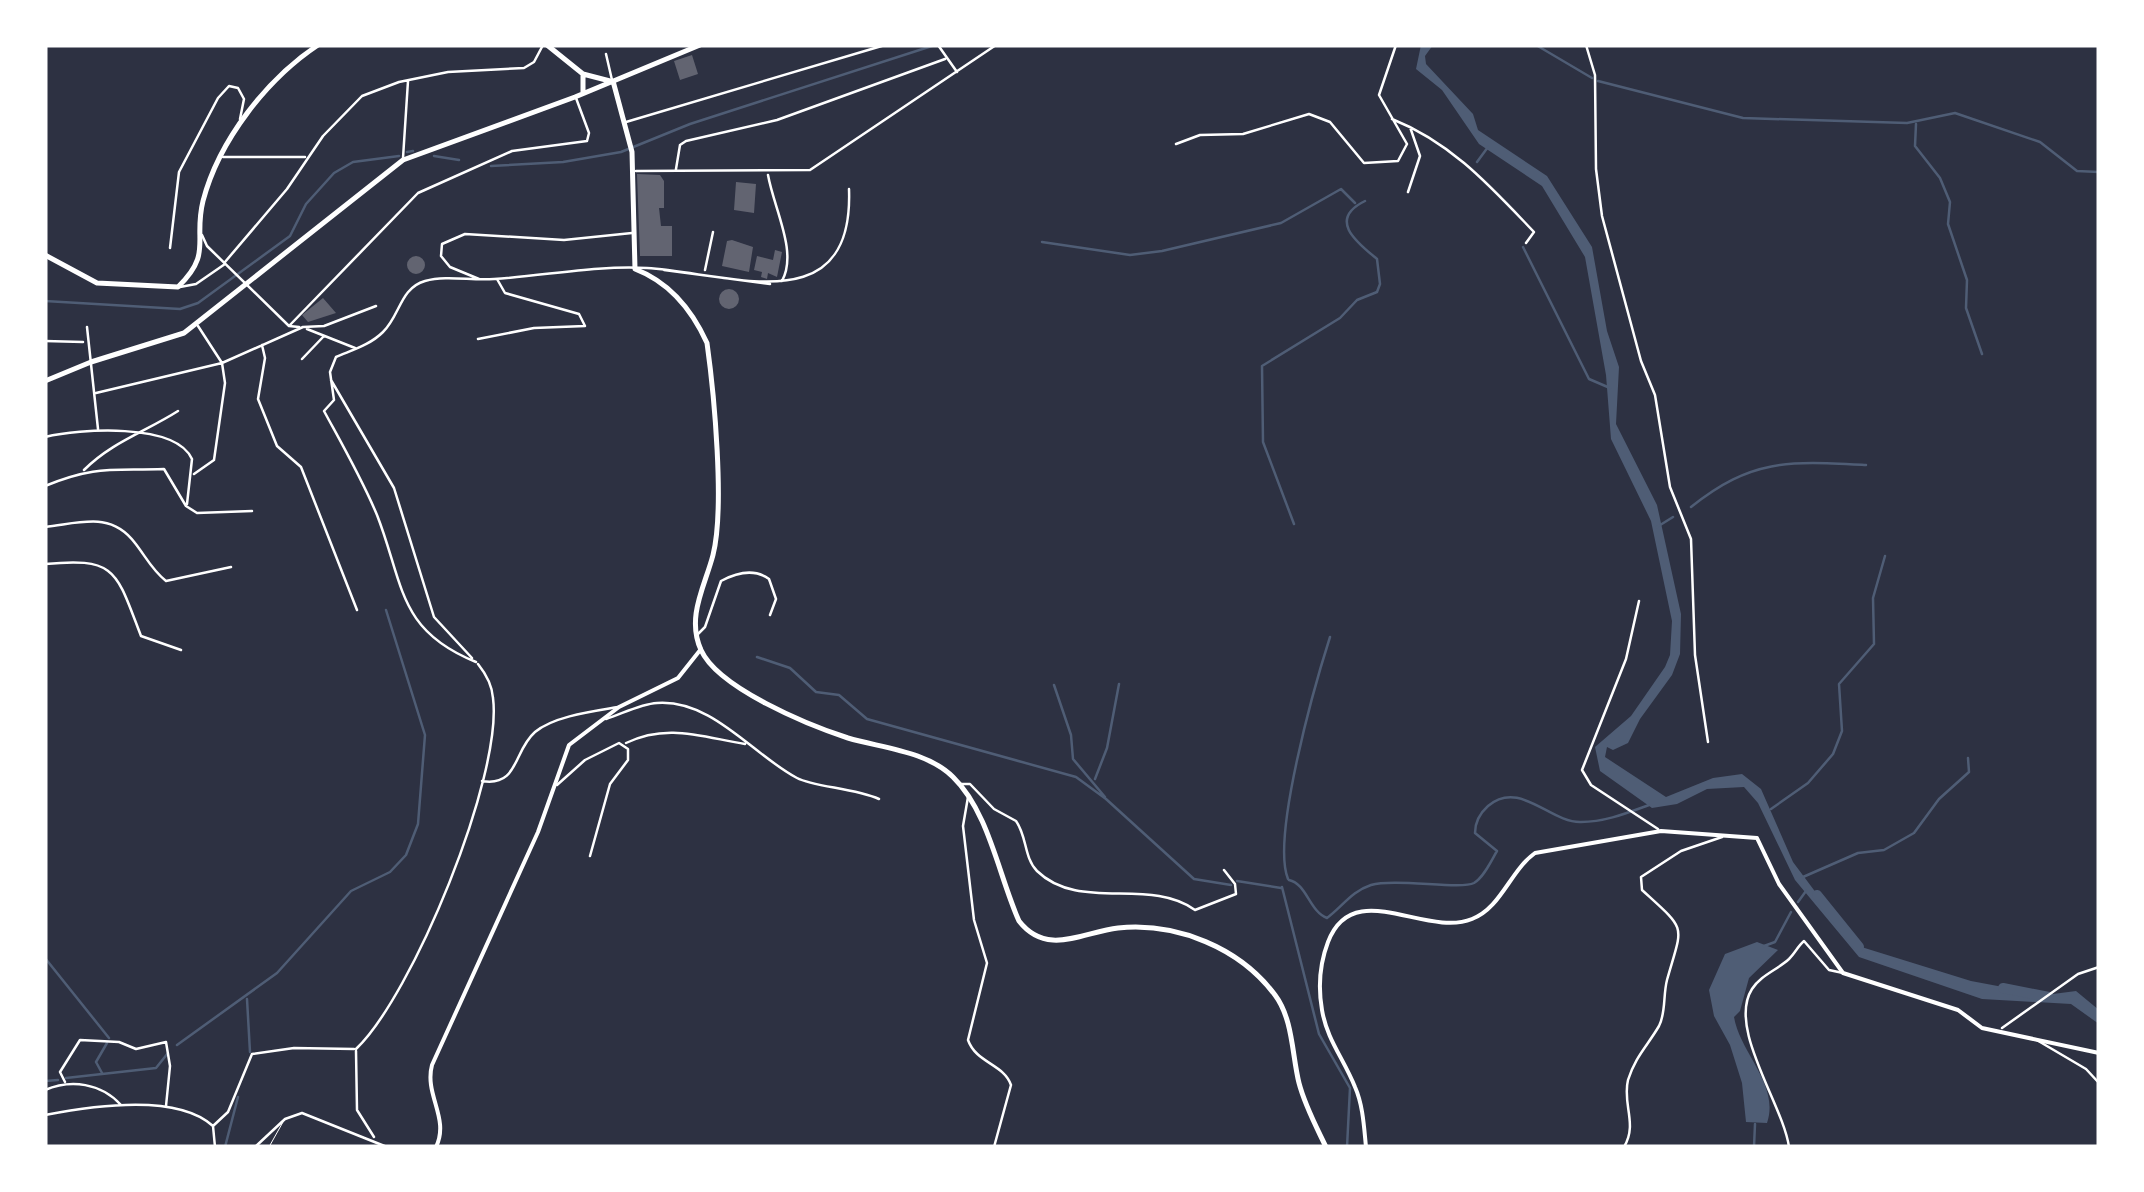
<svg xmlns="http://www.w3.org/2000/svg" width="2144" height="1192" font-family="'Fira Sans Condensed',sans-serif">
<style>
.water{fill:#4f5d75}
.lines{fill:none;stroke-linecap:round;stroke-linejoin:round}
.stream{stroke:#4f5d75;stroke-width:2.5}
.river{stroke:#4f5d75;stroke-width:10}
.building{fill:#626471}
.service{stroke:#fff;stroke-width:1}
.minor{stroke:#fff;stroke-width:2.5}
.tertiary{stroke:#fff;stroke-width:4}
.primary{stroke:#fff;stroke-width:5}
</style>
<rect width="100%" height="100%" fill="#2d3142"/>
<!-- water -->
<path class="water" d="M 1421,45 L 1433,45 L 1425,56 L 1426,64 L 1473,114 L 1478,130 L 1547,176 L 1592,247 L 1607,331 L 1619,367 L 1616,424 L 1657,505 L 1681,614 L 1680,654 L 1672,675 L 1640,719 L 1628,743 L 1613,750 L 1607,747 L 1605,757 L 1666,797 L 1713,778 L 1742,774 L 1761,789 L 1793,862 L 1855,945 L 1971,981 L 2019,990 L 2031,997 L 2076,991 L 2099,1010 L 2099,1024 L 2071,1004 L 1982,999 L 1859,957 L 1795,880 L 1758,803 L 1744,787 L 1707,789 L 1677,804 L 1652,808 L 1600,771 L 1595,747 L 1631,716 L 1665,667 L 1670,655 L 1672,621 L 1651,521 L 1611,439 L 1606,375 L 1585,257 L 1542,186 L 1479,144 L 1442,90 L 1416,69 Z
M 1757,942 L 1778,950 L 1749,978 L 1740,1011 L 1734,1017 C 1740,1053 1780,1085 1767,1123 L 1746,1122 L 1742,1083 L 1730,1045 L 1714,1016 L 1709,990 L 1725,954 Z"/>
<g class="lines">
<!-- stream -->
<path class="stream" d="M 1536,45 L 1592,78
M 1598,81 L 1743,118 L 1907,123 L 1955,113 L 2040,142 L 2077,171 L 2099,172
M 1916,124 L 1915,146 L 1940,178 L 1950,202 L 1948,224 L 1967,280 L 1966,308 L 1982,354
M 407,152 L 413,151
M 434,156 L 459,160
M 1477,162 L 1488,147
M 491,166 L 563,162 L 621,152 L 690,124 L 935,45
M 1042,242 L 1130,255 L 1162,251 L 1281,223 L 1341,189 L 1355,203
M 1523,247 L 1589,379 L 1610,388
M 45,301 L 180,309 L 198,303 L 290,236 L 306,204 L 334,173 L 353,162 L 399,156
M 1691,507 C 1752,458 1790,461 1866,465
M 1294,524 L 1263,442 L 1262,366 L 1340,318 L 1357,300 L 1377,292 L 1380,284 L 1377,259 C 1359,244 1326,220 1365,201
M 1657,527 L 1673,517
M 757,657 L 790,668 L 816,692 L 839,695 L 867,719 L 1076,777 L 1106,799 L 1194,879 L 1231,885
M 1054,685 L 1071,735 L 1073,759 L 1105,797
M 1095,779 L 1107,748 L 1119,684
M 1771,809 L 1808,783 L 1833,754 L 1842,731 L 1839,684 L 1874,644 L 1873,598 L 1885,556
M 1803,877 L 1858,853 L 1884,850 L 1914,833 L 1939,799 L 1969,772 L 1968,758
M 1288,879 C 1271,838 1315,684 1330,637
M 1289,880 C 1307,884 1309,911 1327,918 C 1342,907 1352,891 1371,885 C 1395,878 1461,890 1474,883 C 1484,877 1491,861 1497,851 L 1475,833 C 1475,822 1479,814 1488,806 C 1520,779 1550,823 1581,822 C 1605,822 1627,813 1649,805
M 1237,881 L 1281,888
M 1282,887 L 1319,1034 L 1350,1088 L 1347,1147
M 1798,902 L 1806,891
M 1764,946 L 1775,942 L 1791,912
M 45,958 L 109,1038
M 247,999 L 250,1052
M 177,1045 L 277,973 L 351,891 L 390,872 L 406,855 L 418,824 L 425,735 L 386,610
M 102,1073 L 96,1062 L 107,1043
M 66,1078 L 156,1068 L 168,1053
M 45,1081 L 58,1080
M 225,1147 L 238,1097
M 1754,1147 L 1755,1124"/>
<!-- river -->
<path class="river" d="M 1817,895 L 1859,947
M 2003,988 L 2049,997"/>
</g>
<!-- building -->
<path class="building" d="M 692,55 L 698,74 L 680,80 L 674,61 Z
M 637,174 L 660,175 L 664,181 L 664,208 L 659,208 L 661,226 L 672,226 L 672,256 L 640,256 Z
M 736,182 L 756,184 L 754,213 L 734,210 Z
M 732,240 L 753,247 L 749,272 L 722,266 L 727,241 Z
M 775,250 L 782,252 L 777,277 L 768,273 L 767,279 L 761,277 L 762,272 L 754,270 L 757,256 L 773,260 Z
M407 265a9 9 0 1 1 18 0a9 9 0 1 1-18 0Z
M719 299a10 10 0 1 1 20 0a10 10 0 1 1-20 0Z
M 323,298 L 336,313 L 308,322 L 302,315 Z"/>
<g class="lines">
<!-- service -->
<path class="service" d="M 269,1147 L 283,1122"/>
<!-- minor -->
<path class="minor" d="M 938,45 L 957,72
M 1586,45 L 1595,75 L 1596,169 L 1602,216 L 1641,361 L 1655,395 L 1670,487 L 1691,539 L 1695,655 L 1708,742
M 606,54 L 612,80
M 1392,119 C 1452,143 1490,186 1534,232 L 1526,243
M 626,122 L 885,45
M 1176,144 L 1200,135 L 1243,134 L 1309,114 L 1330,122 L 1364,163 L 1398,161 L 1407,144 L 1379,95 L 1396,45
M 223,157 L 305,157
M 403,158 L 408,81
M 676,169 L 680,145 L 686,141 L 777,120 L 945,59
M 636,171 L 810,170 L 996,45
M 768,175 C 774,209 798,252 782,281
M 1408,192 L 1420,156 L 1410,127
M 202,235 L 207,246 L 289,326 L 299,327
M 170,248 L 179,172 L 218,98 L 229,86 L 238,88 L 244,99 L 240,119
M 225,262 L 287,189 L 323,136 L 362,96 L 399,82 L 448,72 L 524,68 L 534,62 L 543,45
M 664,270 L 770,284
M 705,270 L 713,232
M 479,279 L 450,267 L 441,256 L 442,244 L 465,234 L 564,240 L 632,233
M 180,287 L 196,284 L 225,264
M 289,326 L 418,193 L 512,151 L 587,141 L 589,133 L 576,98
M 87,327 L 98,429
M 307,329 L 355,348
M 478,339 L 534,328 L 585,326 L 579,314 L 505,293 L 497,279
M 45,341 L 83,342
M 262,345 L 265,358 L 258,399 L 277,446 L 301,467 L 357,610
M 302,359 L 324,336
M 331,380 L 394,488 L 434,617 L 472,658
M 96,393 L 222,363 L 303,327 L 324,326 L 376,306
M 45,437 C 79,429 175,422 192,459 L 187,504
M 84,470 C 112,442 145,432 178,411
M 194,474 L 214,460 L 225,383 L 222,363 L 198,326
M 45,486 C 96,465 113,471 164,469 L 186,506 L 197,513 L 252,511
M 45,527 C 81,523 111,511 135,543 C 146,557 152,570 166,581 L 231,567
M 45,564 C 117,557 116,571 141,636 L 181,650
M 1639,601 L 1626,659 L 1582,770 L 1591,785 L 1658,829
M 698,634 L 705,627 L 721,581 C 736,573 754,568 769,579 L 776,599 L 770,615
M 476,662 C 397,630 404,584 377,515 C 362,479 343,446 324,411 L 334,400 L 330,372 L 336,357 C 352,350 370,345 383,332 C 400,316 400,288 425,281 C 447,275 472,281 494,279 C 545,276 596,265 647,268 C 730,273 854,324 849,189
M 606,719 C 622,714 640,704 657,703 C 712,699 753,755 797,778 C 814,787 854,788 879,799
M 626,743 C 667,723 702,737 745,744
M 482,781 C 519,787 513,751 535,732 C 554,716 595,711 618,707
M 961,784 L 970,784 L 994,809 L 1016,821 C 1027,836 1024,858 1037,871 C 1079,912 1149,877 1195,910 L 1236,894 L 1235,884 L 1224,870
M 557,785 L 585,760 L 619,743 L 628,749 L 628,760 L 610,784 L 590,856
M 968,797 L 963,826 L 974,920 L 987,963 L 968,1040 C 976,1063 1004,1064 1011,1085 L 994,1147
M 2002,1028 L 2078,974 L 2099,967
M 2035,1039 L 2086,1069 L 2099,1083
M 356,1049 C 412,996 503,776 493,698 C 492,684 486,674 478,664
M 356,1051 L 357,1110 L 374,1137
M 65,1082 L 60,1072 L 80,1040 L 119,1042 L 136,1049 L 166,1042 L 170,1066 L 166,1106
M 45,1090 C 71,1079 101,1083 121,1105
M 45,1115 C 91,1106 177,1093 213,1126 L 215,1147
M 213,1126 L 228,1112 L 252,1054 L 294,1048 L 354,1049
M 255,1147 L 285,1119 L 302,1113 L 387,1147
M 1624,1147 C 1638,1124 1622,1104 1628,1080 C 1635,1057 1648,1045 1659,1026 C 1666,1013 1663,995 1667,980 C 1683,923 1688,932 1642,890 L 1641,877 L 1681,851 L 1722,837
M 1789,1147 C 1783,1104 1727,1028 1752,989 C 1761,975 1777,970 1789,959 C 1795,953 1798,946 1804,941 L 1829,970 L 1843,973"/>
<!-- tertiary -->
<path class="tertiary" d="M 436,1147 C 450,1118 424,1095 432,1065 L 538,832 L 569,745 L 619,707 L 678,678 L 701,649
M 1366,1147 C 1364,1127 1363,1105 1355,1087 C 1344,1059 1327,1040 1322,1010 C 1318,987 1320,963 1328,942 C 1353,876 1425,938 1472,919 C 1501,908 1510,871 1535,853 L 1661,831 L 1757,838 L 1779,884 L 1843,973 L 1958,1010 L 1982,1028 L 2099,1053"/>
<!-- primary -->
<path class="primary" d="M 547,45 L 583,74 L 610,81
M 583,74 L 583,93
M 613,81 L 632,152 L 635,269 C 669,282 692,310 707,343 C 714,393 725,508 713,555 C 705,586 686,617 701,650 C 718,688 808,725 848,738 C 882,748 927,751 953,777 C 989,812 999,877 1019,921 C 1047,957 1083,932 1118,928 C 1177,922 1240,948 1275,995 C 1293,1019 1292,1055 1299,1083 C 1305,1106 1316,1126 1326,1147
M 45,255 L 97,283 L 178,287 C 213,253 193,241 203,201 C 219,140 267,79 318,45
M 45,381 L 91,362 L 184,333 L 403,160 L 575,97 L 700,45"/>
</g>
<!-- border -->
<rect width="2144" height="1192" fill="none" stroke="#ffffff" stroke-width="95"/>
</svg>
